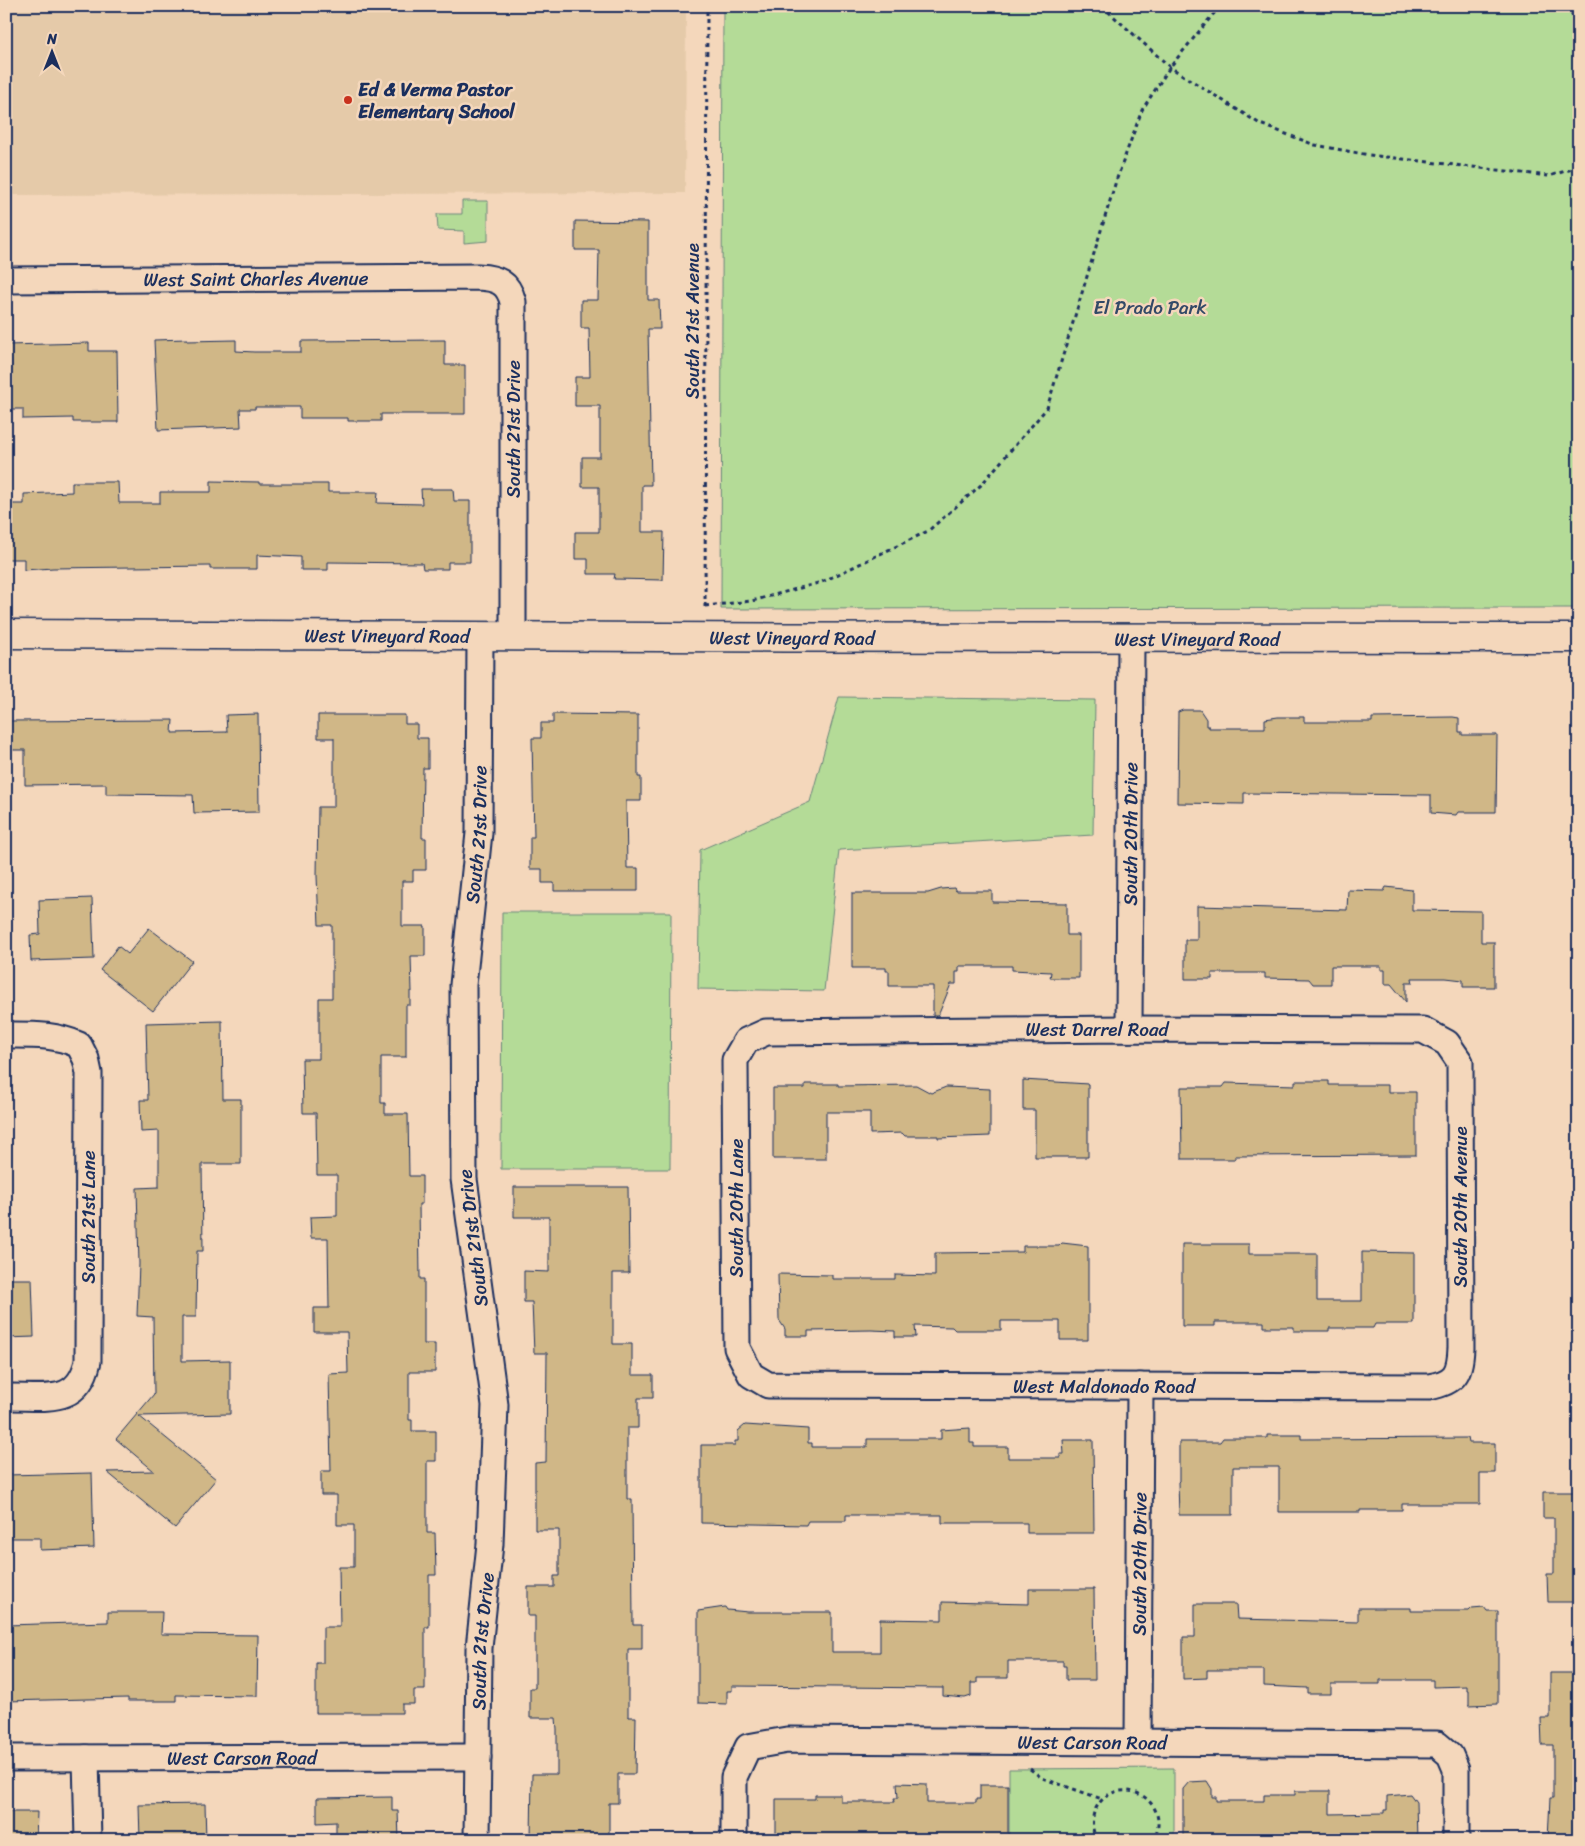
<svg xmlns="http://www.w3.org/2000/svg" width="1585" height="1846" font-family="Sriracha,sans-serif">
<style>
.built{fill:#e5caa9}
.green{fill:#b4db97;stroke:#68857a}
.building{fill:#d0b787;stroke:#1b2f5e}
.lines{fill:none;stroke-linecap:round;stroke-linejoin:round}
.minor-casing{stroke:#1b2f5e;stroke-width:29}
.tertiary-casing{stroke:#1b2f5e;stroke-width:31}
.path{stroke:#1b2f5e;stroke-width:3;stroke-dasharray:4 4;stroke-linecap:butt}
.minor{stroke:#f4d7bb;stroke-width:25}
.tertiary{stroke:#f4d7bb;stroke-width:28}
.poi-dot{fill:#c8321e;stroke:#f4d7bb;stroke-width:2}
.labels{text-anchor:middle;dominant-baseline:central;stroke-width:5;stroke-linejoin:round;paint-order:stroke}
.poi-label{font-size:19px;font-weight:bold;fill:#1b2f5e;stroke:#f4d7bb;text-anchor:start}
.street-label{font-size:19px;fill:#1b2f5e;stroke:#f4d7bb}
.park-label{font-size:19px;fill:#324967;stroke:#f4d7bb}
</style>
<rect width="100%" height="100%" fill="#f4d7bb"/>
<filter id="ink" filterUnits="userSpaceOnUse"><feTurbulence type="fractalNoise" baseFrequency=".02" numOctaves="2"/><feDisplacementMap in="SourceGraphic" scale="10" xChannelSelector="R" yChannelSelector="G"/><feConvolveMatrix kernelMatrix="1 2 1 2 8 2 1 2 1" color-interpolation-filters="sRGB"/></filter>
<g filter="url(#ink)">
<!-- built -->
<path class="built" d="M 10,6 L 686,6 L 685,193 L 9,195 Z"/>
<!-- green -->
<path class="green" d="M 723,6 L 1579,6 L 1579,608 L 721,609 Z
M 462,201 L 488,201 L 488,241 L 464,243 L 464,231 L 438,230 L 437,214 L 462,214 Z
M 839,697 L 1095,700 L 1093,835 L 839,850 L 824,991 L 698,989 L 700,850 L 810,802 Z
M 502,912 L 671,912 L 670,1169 L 501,1169 Z
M 1174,1768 L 1174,1840 L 1009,1840 L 1009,1769 Z"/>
<!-- building -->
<path class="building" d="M 575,221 L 648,222 L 648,300 L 659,300 L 660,329 L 648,329 L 651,485 L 642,485 L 642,532 L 664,532 L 663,580 L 614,579 L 615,574 L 588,574 L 588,559 L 575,559 L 575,532 L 599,532 L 599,487 L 582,487 L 582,457 L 600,457 L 600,406 L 575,406 L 575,377 L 590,377 L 589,328 L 581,328 L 581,300 L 598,300 L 599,250 L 575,250 Z
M 187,339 L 187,341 L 236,340 L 236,351 L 254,352 L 301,352 L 301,341 L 445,340 L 445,365 L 465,365 L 465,414 L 381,414 L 381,421 L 348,421 L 348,418 L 300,418 L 300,407 L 255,407 L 255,409 L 240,409 L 241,427 L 158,430 L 154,340 Z
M 89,343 L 89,351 L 117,351 L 118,422 L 73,422 L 73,418 L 23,419 L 23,409 L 6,409 L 6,345 Z
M 211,481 L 259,482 L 259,484 L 328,484 L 328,492 L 378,492 L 377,503 L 422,504 L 421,489 L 453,489 L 454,501 L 470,501 L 470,562 L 448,562 L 448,569 L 423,569 L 422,563 L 328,562 L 328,570 L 301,570 L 301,557 L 257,555 L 257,569 L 210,569 L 210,566 L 53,568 L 24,570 L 24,559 L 6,559 L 6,504 L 24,504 L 24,494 L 72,492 L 72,482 L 118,482 L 119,503 L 160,503 L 160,492 L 211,492 Z
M 1183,710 L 1200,710 L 1206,719 L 1206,726 L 1209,726 L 1209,728 L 1265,728 L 1265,719 L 1278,717 L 1304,717 L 1304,722 L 1372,722 L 1372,718 L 1453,717 L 1459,718 L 1459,732 L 1462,732 L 1462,735 L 1497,735 L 1496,812 L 1458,812 L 1456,815 L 1431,813 L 1431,795 L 1244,793 L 1244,804 L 1177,803 L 1178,712 Z
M 258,714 L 259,812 L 194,813 L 193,795 L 106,794 L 106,784 L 25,785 L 25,750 L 6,750 L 6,721 L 173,720 L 172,733 L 227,732 L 226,715 Z
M 553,714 L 638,715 L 638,777 L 641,777 L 641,801 L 626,801 L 627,868 L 638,868 L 638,891 L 554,891 L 554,883 L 542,883 L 542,869 L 530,869 L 530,837 L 534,837 L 532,738 L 541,738 L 541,723 L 553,723 Z
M 318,715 L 405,715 L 405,724 L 417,724 L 417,738 L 428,738 L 428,768 L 423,768 L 422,838 L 426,838 L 426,870 L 413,870 L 413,881 L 402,881 L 402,926 L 425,926 L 425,956 L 411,956 L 412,992 L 410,992 L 410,1005 L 406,1005 L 406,1057 L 381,1057 L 381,1103 L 385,1103 L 385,1114 L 408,1114 L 409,1176 L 422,1176 L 422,1204 L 419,1204 L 420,1279 L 424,1279 L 424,1344 L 435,1344 L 435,1372 L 409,1372 L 409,1420 L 412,1420 L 412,1431 L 436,1431 L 436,1461 L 427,1461 L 427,1533 L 435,1533 L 436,1575 L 429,1575 L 429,1627 L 425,1627 L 425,1690 L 414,1690 L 414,1704 L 402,1704 L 402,1713 L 316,1713 L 316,1663 L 323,1663 L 323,1627 L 340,1627 L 339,1567 L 354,1567 L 354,1525 L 337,1525 L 337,1495 L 321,1495 L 321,1471 L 331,1471 L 329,1374 L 348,1373 L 347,1332 L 314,1332 L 314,1308 L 329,1308 L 328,1238 L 311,1238 L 310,1217 L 337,1216 L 337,1175 L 317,1175 L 316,1113 L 303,1113 L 302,1059 L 319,1059 L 319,998 L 332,998 L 332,925 L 319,925 L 317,876 L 318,807 L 334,807 L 334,738 L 318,738 Z
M 1386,887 L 1412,890 L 1412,910 L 1481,911 L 1481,942 L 1494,942 L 1494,987 L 1463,987 L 1463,980 L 1446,978 L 1412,978 L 1413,983 L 1406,983 L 1406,1002 L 1391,984 L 1385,984 L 1385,970 L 1381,970 L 1381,966 L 1331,966 L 1331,984 L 1313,984 L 1309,979 L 1265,978 L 1265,973 L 1212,973 L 1212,979 L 1185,979 L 1185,940 L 1197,940 L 1197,906 L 1347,910 L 1348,890 L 1384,891 Z
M 954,888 L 956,891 L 992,891 L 992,902 L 1067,903 L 1067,935 L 1079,935 L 1079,978 L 1050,978 L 1051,972 L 1012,970 L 1012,966 L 959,966 L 959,972 L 956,972 L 956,984 L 951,984 L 938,1016 L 933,1016 L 933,986 L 889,986 L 889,971 L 886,971 L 886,968 L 852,968 L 852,893 L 928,893 L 941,889 Z
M 92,898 L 94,959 L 31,961 L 30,935 L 40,934 L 39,900 Z
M 149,928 L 192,961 L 153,1011 L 100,970 L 118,946 L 128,954 Z
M 222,1021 L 223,1099 L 241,1099 L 241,1164 L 202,1164 L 203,1251 L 197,1251 L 196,1317 L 182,1317 L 182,1361 L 230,1360 L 230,1414 L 139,1416 L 216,1479 L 175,1528 L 107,1472 L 154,1471 L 116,1439 L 154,1394 L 153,1317 L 137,1316 L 139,1264 L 137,1188 L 159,1187 L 159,1131 L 141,1132 L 140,1100 L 148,1100 L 146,1023 Z
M 1023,1080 L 1088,1084 L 1088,1157 L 1035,1157 L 1035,1110 L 1023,1110 Z
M 1295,1081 L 1329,1081 L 1329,1085 L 1388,1085 L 1388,1092 L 1416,1092 L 1416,1155 L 1235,1156 L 1235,1159 L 1182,1159 L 1181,1087 L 1223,1087 L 1226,1083 L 1295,1085 Z
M 805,1084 L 838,1084 L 838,1086 L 916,1085 L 931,1093 L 946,1087 L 990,1089 L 990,1136 L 938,1138 L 938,1136 L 905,1136 L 902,1133 L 870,1134 L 870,1112 L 826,1112 L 826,1159 L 773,1159 L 773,1088 L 805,1088 Z
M 514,1187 L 628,1187 L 629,1273 L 613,1273 L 613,1344 L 632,1344 L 632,1375 L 653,1375 L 653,1398 L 638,1398 L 638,1428 L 627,1428 L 627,1499 L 632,1499 L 633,1625 L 642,1625 L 642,1649 L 628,1649 L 628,1717 L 636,1717 L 635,1774 L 618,1774 L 618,1803 L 609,1803 L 609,1840 L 531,1840 L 532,1774 L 557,1774 L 557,1729 L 556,1718 L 530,1718 L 530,1688 L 535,1688 L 535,1616 L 528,1616 L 528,1587 L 554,1587 L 554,1576 L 559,1576 L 559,1530 L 535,1530 L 535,1463 L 546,1462 L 547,1353 L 534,1353 L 532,1302 L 524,1302 L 524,1271 L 549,1272 L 549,1217 L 514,1217 Z
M 1062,1243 L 1088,1246 L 1088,1340 L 1060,1340 L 1060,1321 L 1001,1321 L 1001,1330 L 955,1330 L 952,1327 L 915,1326 L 916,1337 L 895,1337 L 895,1331 L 871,1330 L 808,1331 L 808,1336 L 785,1336 L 785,1329 L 779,1320 L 778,1274 L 832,1275 L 832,1279 L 895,1279 L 895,1275 L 935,1276 L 935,1253 L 1023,1252 L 1023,1246 L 1059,1246 Z
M 1182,1244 L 1249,1244 L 1249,1254 L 1317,1254 L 1317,1301 L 1362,1301 L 1362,1252 L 1414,1253 L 1414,1324 L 1375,1324 L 1373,1328 L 1329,1328 L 1329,1331 L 1294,1331 L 1294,1327 L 1264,1327 L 1264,1322 L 1215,1322 L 1215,1326 L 1182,1326 Z
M 6,1279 L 32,1279 L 34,1337 L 6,1338 Z
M 745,1425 L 808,1429 L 808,1443 L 812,1443 L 812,1447 L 867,1447 L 867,1439 L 941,1439 L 941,1430 L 970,1428 L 970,1443 L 974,1443 L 974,1447 L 1008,1447 L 1008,1458 L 1060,1458 L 1060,1454 L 1064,1454 L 1063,1440 L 1093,1440 L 1094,1533 L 1027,1533 L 1027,1523 L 942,1523 L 942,1515 L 846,1515 L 846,1521 L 808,1521 L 806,1525 L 701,1523 L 701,1445 L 735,1445 L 735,1441 L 738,1441 L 738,1431 Z
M 1267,1435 L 1301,1435 L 1301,1439 L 1468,1438 L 1469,1443 L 1495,1443 L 1495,1473 L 1480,1473 L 1480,1504 L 1402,1504 L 1402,1510 L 1360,1510 L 1360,1512 L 1279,1512 L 1279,1467 L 1233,1467 L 1233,1515 L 1179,1515 L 1178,1482 L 1179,1481 L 1179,1442 L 1220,1442 L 1223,1438 L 1267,1438 Z
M 92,1473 L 94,1548 L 40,1550 L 40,1538 L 6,1538 L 6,1475 Z
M 1543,1492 L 1579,1492 L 1579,1602 L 1548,1602 L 1547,1574 L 1554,1574 L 1554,1518 L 1543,1518 Z
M 1029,1589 L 1094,1589 L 1095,1680 L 1066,1680 L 1066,1666 L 1063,1666 L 1063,1661 L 1008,1661 L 1008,1678 L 977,1678 L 977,1683 L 971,1683 L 971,1696 L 965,1698 L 943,1696 L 943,1688 L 732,1686 L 732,1691 L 727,1691 L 727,1704 L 698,1703 L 698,1611 L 725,1607 L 727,1610 L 748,1612 L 832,1612 L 832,1652 L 880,1652 L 880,1619 L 942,1620 L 942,1602 L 1029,1604 Z
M 1195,1604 L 1236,1604 L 1237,1619 L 1358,1622 L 1358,1608 L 1411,1608 L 1411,1611 L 1469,1611 L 1472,1608 L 1484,1607 L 1487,1611 L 1498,1611 L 1498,1704 L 1469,1705 L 1469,1690 L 1467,1690 L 1467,1686 L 1433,1687 L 1433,1680 L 1380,1680 L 1380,1684 L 1331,1684 L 1331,1694 L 1308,1694 L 1308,1688 L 1264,1686 L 1264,1670 L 1207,1670 L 1207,1678 L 1183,1679 L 1183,1637 L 1195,1637 Z
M 108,1612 L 162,1612 L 161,1634 L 258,1635 L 257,1696 L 176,1695 L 176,1701 L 128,1701 L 128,1698 L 6,1701 L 6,1625 L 108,1622 Z
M 1550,1673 L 1579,1673 L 1579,1840 L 1548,1840 L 1550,1798 L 1553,1798 L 1553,1745 L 1542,1745 L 1541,1718 L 1550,1718 Z
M 1207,1781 L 1212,1789 L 1212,1797 L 1216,1797 L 1216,1801 L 1264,1801 L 1264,1795 L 1295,1795 L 1295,1791 L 1330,1791 L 1330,1814 L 1384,1813 L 1384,1810 L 1387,1810 L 1387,1796 L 1410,1794 L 1416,1802 L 1417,1840 L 1183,1840 L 1183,1789 L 1189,1782 Z
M 897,1783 L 927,1784 L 927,1803 L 976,1803 L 976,1799 L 980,1799 L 980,1785 L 1008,1785 L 1008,1840 L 776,1840 L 776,1799 L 815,1799 L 815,1795 L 841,1795 L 841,1802 L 895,1802 L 894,1798 L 898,1798 Z
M 392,1797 L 392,1811 L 398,1811 L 399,1840 L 336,1840 L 336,1822 L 317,1823 L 317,1798 Z
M 205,1804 L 206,1840 L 140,1840 L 139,1805 Z
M 6,1812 L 37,1812 L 36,1840 L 6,1840 Z"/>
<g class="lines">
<!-- minor casing -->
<g class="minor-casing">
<g id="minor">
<path id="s1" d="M 6,280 L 478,277 C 497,278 508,282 513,302 L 513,636"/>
<path d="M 1129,1029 L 1423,1030 L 1447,1043 L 1460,1062 L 1461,1348 C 1460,1374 1455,1382 1429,1387 L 768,1385 L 751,1375 L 737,1348 L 735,1060 L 746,1041 L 766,1032 Z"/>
<path id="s2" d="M 1129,1029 L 1131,641"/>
<path d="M 6,1035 C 33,1035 55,1034 79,1045 L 86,1059 L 89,1073 L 88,1361 C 78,1407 44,1396 6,1397"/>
<path id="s3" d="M 1138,1742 L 1140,1386"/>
<path id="s4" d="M 6,1758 L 478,1757"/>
<path d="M 86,1758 L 88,1840"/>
<path id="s5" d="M 477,1840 L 479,1648 L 490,1544 L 495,1405 L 464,1179 L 463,985 L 479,833 L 480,636"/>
<path id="s6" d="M 734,1840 L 734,1777 L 748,1747 L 787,1740 L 1437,1744 L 1450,1755 L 1456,1769 L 1456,1840"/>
</g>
</g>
<!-- tertiary casing -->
<g class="tertiary-casing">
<g id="tertiary">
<path id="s7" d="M 6,634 C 530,635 1055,641 1579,638"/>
</g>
</g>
<!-- path -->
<path class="path" d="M 1102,6 L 1170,67 L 1260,124 L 1315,145 L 1369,155 L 1549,176 L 1579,167
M 1566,6 L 1579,22
M 705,606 L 752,601 L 822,582 L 928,531 L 981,485 L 1047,408 L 1116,181 L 1142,110 L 1170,67 L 1220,6
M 705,607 L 707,6
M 1030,1769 L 1042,1778 L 1102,1799
M 1097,1840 C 1092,1831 1091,1819 1095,1810 C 1115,1770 1174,1798 1154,1840"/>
<!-- minor -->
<use href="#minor" class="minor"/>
<!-- tertiary -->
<use href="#tertiary" class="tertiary"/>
</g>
</g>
<!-- markers -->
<circle class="poi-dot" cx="348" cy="100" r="5"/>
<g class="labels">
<!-- poi labels -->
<g class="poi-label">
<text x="358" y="89">Ed &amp; Verma Pastor<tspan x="358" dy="22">Elementary School</tspan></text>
</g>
<!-- street labels -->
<g class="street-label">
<text stroke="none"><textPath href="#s1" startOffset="250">West Saint Charles Avenue</textPath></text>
<text transform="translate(692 321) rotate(-90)">South 21st Avenue</text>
<text transform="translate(513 429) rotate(-90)">South 21st Drive</text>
<text stroke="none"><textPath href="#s7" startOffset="381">West Vineyard Road</textPath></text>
<text stroke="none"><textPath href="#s7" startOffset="786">West Vineyard Road</textPath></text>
<text stroke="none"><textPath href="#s7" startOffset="1191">West Vineyard Road</textPath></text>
<text stroke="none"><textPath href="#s5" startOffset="1009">South 21st Drive</textPath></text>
<text stroke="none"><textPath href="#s2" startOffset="195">South 20th Drive</textPath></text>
<text x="1097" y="1029">West Darrel Road</text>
<text transform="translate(1460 1207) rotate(-90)">South 20th Avenue</text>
<text transform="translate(736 1208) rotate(-90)">South 20th Lane</text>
<text transform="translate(88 1217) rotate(-90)">South 21st Lane</text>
<text transform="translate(473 1238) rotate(-97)">South 21st Drive</text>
<text x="1104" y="1386">West Maldonado Road</text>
<text stroke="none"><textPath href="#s3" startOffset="178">South 20th Drive</textPath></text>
<text stroke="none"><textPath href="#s5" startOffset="199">South 21st Drive</textPath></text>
<text stroke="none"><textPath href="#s6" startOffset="441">West Carson Road</textPath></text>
<text stroke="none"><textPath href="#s4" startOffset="236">West Carson Road</textPath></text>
</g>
<!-- park labels -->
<g class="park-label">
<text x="1150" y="307">El Prado Park</text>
</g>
</g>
<!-- margin -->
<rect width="1585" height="1846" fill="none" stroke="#f4d7bb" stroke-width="25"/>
<rect x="12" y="12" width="1560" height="1821" fill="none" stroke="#1b2f5e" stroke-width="2" filter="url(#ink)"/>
<!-- north arrow -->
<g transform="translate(52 52)" stroke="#f4d7bb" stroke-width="4" paint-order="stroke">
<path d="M0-4L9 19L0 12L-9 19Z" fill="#1b2f5e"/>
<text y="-8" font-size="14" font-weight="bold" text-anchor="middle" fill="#1b2f5e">N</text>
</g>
</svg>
